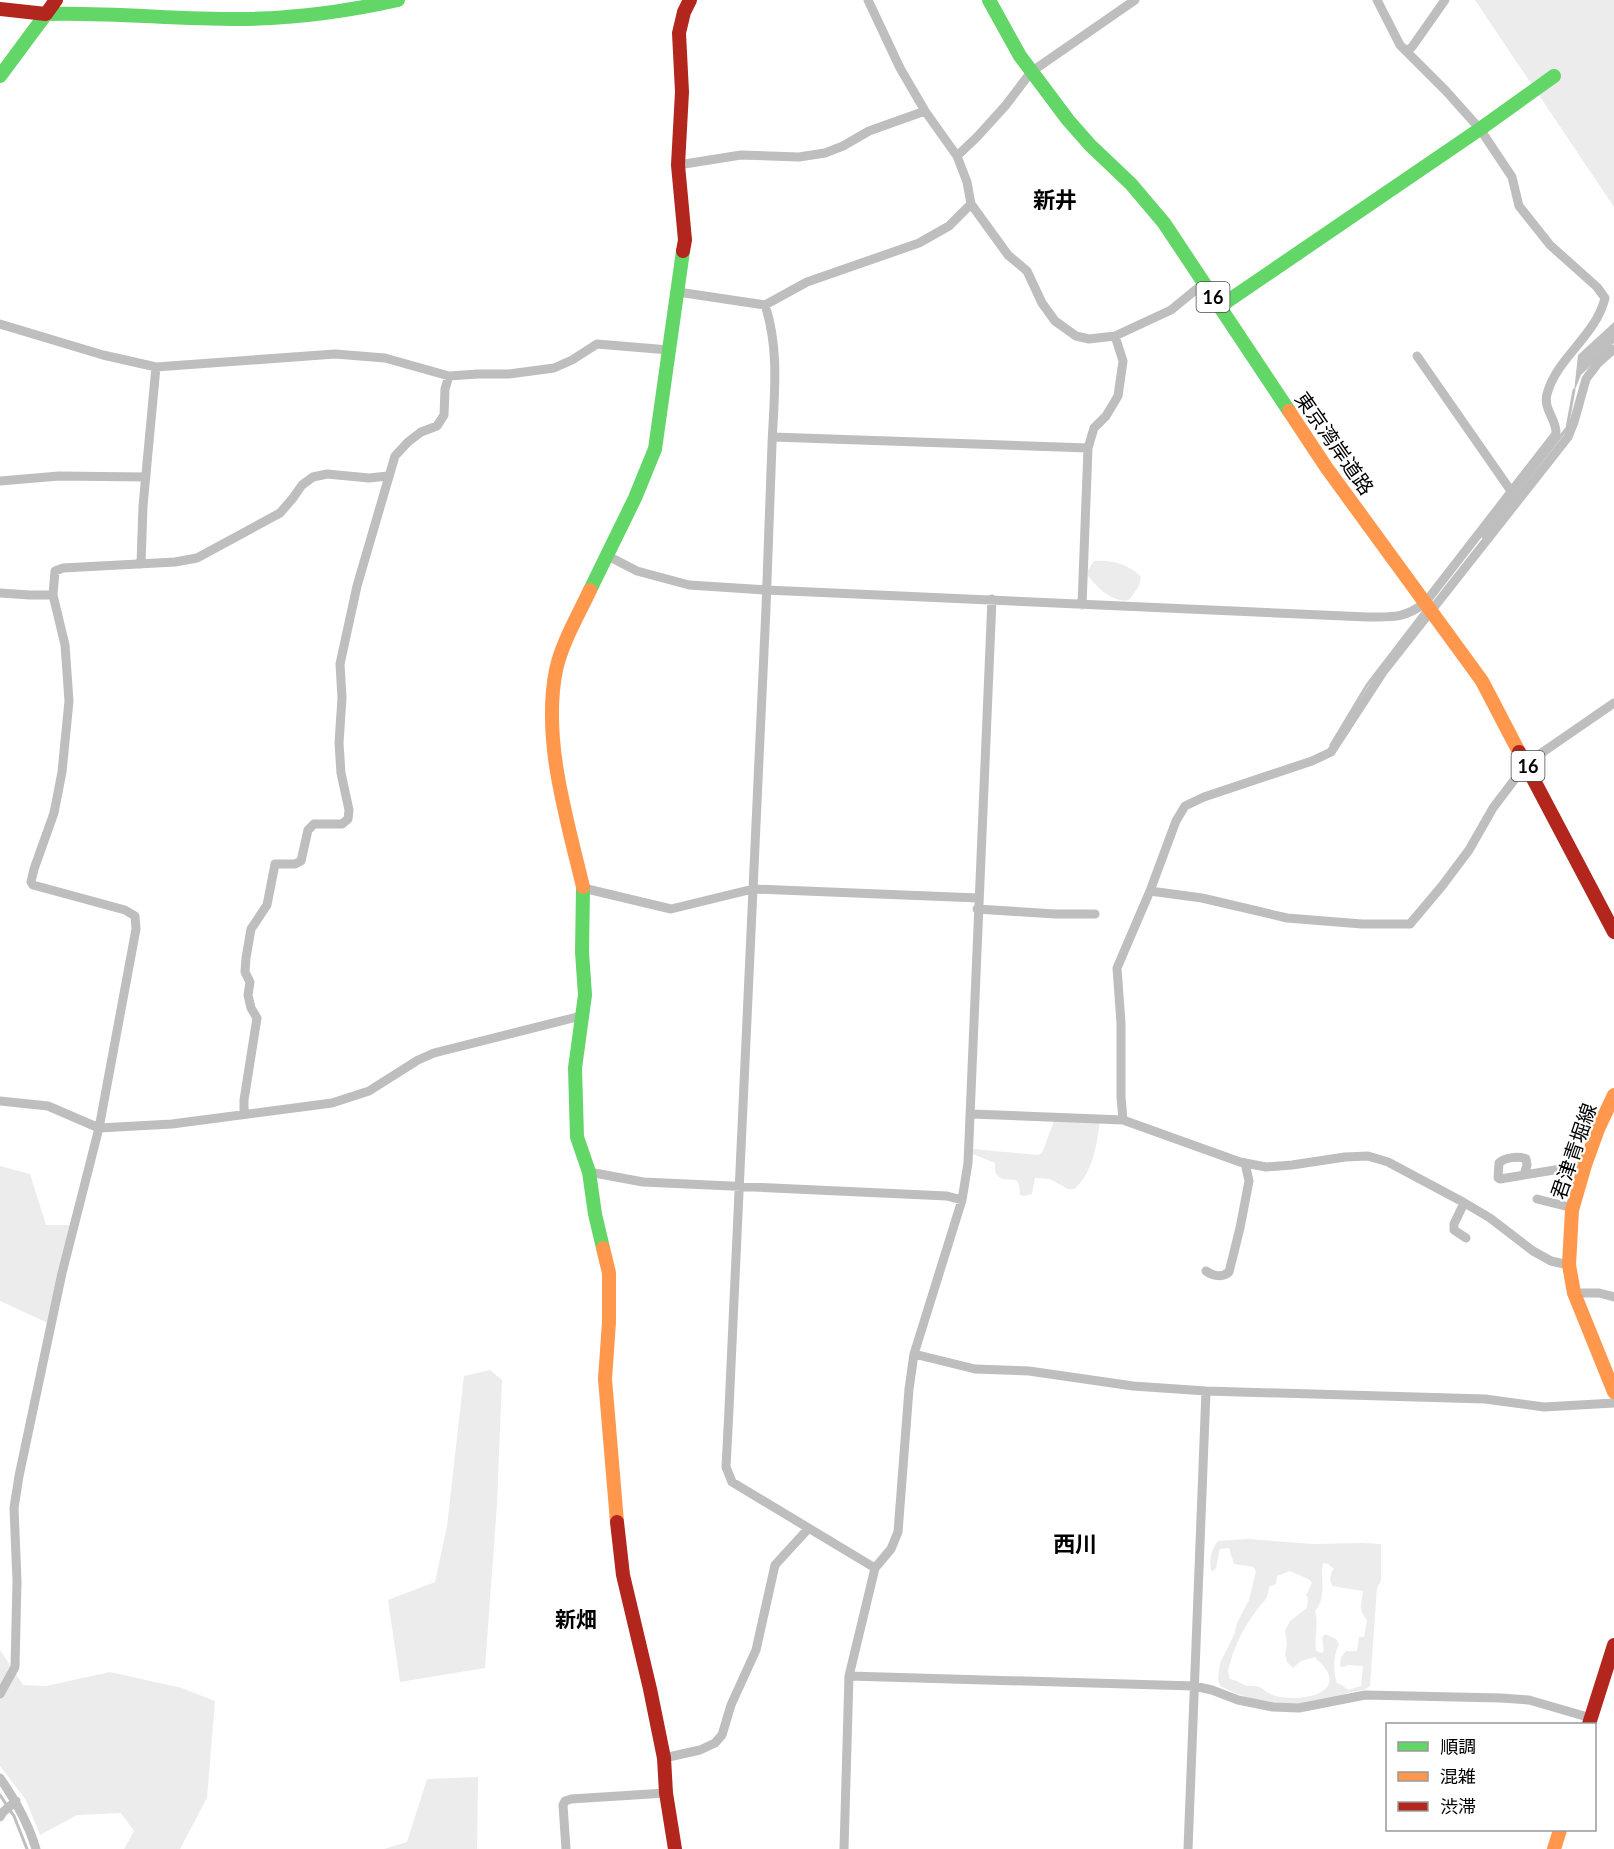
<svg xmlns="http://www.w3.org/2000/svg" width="1614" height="1849" font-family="Lato,'Noto Sans JP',sans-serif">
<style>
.green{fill:#ececec;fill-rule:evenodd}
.water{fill:#bfbfbf}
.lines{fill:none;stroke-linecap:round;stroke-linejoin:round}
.stream{stroke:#bfbfbf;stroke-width:3}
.street{stroke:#bebebe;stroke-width:9}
.fast{stroke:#63d668;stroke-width:14}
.slow{stroke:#ff974d;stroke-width:14}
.jam{stroke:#b3261e;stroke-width:14}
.labels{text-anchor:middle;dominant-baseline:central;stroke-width:4.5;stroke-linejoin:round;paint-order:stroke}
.shield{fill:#fff;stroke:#4c4c4c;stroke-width:1.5}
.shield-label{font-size:18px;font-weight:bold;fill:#000}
.street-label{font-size:20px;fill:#000;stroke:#fff}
.neighbourhood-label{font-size:21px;font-weight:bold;fill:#000;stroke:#fff}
.quarter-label{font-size:22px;font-weight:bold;fill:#000;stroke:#fff}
</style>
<rect width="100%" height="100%" fill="#fff"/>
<!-- green -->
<path class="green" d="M 1475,0 L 1614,0 L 1614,207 Z
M 1094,561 C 1112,560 1129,564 1141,577 L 1139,586 L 1129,600 C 1112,603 1098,588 1088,576 L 1088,570 Z
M 1065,1114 L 1078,1114 L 1100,1120 C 1097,1143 1093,1174 1074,1189 L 1068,1189 L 1050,1179 L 1035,1178 L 1032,1194 L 1024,1196 L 1020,1195 L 1019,1184 L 1016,1180 C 1001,1180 994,1179 995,1163 L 973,1154 L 973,1149 L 1038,1155 L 1042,1153 L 1054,1121 Z
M 0,1166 L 30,1174 L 46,1225 L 72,1225 L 48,1323 L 0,1301 Z
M 490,1370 L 502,1380 L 497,1504 L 485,1668 L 400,1682 L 388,1600 L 435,1582 L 447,1526 L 464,1376 Z
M 1248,1539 L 1313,1544 L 1361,1543 L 1381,1544 L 1381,1581 L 1377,1588 L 1370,1686 C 1363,1692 1356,1690 1348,1693 C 1332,1698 1314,1705 1297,1706 C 1272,1708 1242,1697 1220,1686 L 1218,1679 L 1220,1663 L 1234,1635 L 1237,1623 L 1249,1600 L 1256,1571 L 1253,1567 L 1234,1564 L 1229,1548 L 1220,1549 L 1216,1568 L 1212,1572 C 1208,1561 1211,1550 1218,1541 ZM 1323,1563 L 1328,1564 L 1334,1569 L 1332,1571 L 1330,1579 L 1332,1586 L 1363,1591 C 1361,1606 1358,1609 1367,1620 L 1364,1637 L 1359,1637 L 1357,1651 L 1346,1651 L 1341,1657 L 1340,1666 L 1344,1667 L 1348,1665 L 1363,1666 L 1361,1686 L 1348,1690 L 1342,1685 L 1337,1683 C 1333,1673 1333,1655 1339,1645 L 1336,1639 L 1325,1634 L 1322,1638 L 1324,1650 L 1322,1653 L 1316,1651 C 1314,1637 1319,1624 1315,1611 C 1327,1599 1320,1578 1323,1563 ZM 1290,1571 L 1310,1580 L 1312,1583 L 1306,1595 L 1308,1598 L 1307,1608 L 1290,1621 L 1285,1631 L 1287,1644 L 1285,1654 L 1287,1662 L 1293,1668 L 1301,1661 L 1315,1657 C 1318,1662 1325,1666 1327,1671 C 1341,1698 1291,1701 1276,1696 C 1262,1692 1264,1684 1246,1686 L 1237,1681 L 1230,1679 L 1228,1671 C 1232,1651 1243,1628 1256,1611 C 1264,1600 1267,1602 1269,1587 L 1276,1584 L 1277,1576 Z
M 0,1650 L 23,1685 L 46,1686 L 110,1672 L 182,1688 L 215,1701 L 207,1798 L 180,1849 L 124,1849 L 134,1831 L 121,1813 L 77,1815 L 40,1835 L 26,1800 L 0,1766 Z
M 478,1777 L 477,1849 L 384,1849 L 407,1842 L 427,1779 Z"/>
<!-- water -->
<path class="water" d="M 1614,322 L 1614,343 L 1581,375 L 1574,392 L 1578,355 Z"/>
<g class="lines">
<!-- stream -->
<path class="stream" d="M 1483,537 L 1567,428 L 1574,390
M 1331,745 L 1367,685 L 1423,612
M 0,1795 L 14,1816 L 27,1849"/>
<!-- street -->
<path class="street" d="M 868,0 L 900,68 L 925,111 L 957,156 L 967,182 L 971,204 L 1008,255 L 1027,271 L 1042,303 L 1055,321 L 1076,336 L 1089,339 L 1115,336 L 1171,310 L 1204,283
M 1407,51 L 1412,47 L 1445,0
M 957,156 L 977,137 L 1006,105 L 1031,72 L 1135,0
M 678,165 L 741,155 L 799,157 L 825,153 L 843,146 L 869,131 L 925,111
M 678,292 L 765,305 L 807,282 L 919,243 L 949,226 L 971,204
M 765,305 C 780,350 774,398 772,444 C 770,499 768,554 766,608 C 755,895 741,1181 726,1467 L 732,1482 L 875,1568
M 0,324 L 103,355 L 156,367 L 335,354 L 385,358 L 449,376 L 478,374 L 509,374 L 554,368 L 572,360 L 597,344 L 669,350
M 1417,356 L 1511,491
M 773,437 L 1088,448
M 0,481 L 59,476 L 146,477
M 608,556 L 637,571 L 689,585 L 766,590 L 1367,617 C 1393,617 1403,619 1425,603 L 1556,434 C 1557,420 1543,409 1547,394 C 1557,357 1596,336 1605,298 L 1597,287 L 1550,245 L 1519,206 L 1512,177 L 1480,129 L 1446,91 L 1400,45 L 1377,0
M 141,564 L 143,506 L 156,367
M 0,593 L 30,595 L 53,595
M 1082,605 L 1088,448 L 1094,428 L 1106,416 L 1118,396 L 1123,361 L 1115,336
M 583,888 L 671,909 L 753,889 L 978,898
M 1150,891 L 1202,898 L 1287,918 L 1362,924 L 1410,924 L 1442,886 L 1469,850 L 1493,808 L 1527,763 L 1614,703
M 977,909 L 1055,914 L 1095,914
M 0,1101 L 48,1106 L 99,1128 L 172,1124 L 332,1103 L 369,1091 L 418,1060 L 434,1053 L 581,1016
M 244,1113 L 244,1100 L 257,1018 L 251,1008 L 248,995 L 250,982 L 245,972 L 246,958 L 251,929 L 267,905 L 275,864 L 295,864 L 301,861 L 308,830 L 314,824 L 342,824 L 348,819 L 349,810 L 341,773 L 339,743 L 342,698 L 340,664 L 357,586 L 395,456 L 408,442 L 421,432 L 437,426 L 444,415 L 445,389 L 449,376
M 971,1114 L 1123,1120 L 1240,1162 L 1266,1167 L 1292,1165 L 1345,1157 L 1368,1156 L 1388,1162 L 1463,1202 L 1490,1218 L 1533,1251 L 1551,1261 L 1569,1265
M 1123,1120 L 1121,1097 L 1121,1023 L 1117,968 L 1150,891 L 1176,821 L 1185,806 L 1204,797 L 1312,761 L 1331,752 L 1383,672 L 1568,437 L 1574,422 L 1586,379 L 1598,363 L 1614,349
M 589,1172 L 643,1182 L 947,1196 L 962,1200
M 1524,1175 L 1527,1165 L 1526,1159 C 1519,1156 1505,1157 1499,1163 L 1498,1178 L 1500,1179 L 1585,1165
M 1537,1199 L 1573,1208
M 1464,1203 L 1454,1224 L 1454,1230 L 1466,1238
M 1206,1271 C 1213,1276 1222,1278 1229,1272 L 1240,1228 L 1249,1181 L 1245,1163
M 1574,1293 L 1599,1293 L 1614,1297
M 914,1354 L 975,1369 L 1029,1371 L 1133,1386 L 1206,1391 L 1485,1399 L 1544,1407 L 1614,1403
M 849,1676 L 1194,1686 L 1212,1690 L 1238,1700 L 1273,1707 L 1299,1708 L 1365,1695 L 1501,1698 L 1529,1700 L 1591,1718
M 0,1694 L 15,1667 L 17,1581 L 14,1508 L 19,1476 L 62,1273 L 99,1128 L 136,929 L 135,916 L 125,910 L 33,885 L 31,882 L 34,869 L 54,813 L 62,772 L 69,701 L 65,645 L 53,595 L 55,571 L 63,568 L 175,562 L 197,558 L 280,513 L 293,498 L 302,485 L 313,477 L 327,474 L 369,478 L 388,476
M 664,1758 L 700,1750 L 715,1743 L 722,1735 L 731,1705 L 756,1650 L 775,1565 L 808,1529
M 0,1778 C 16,1801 28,1822 36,1849
M 0,1817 L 3,1812 L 16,1801
M 566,1849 L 563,1805 L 565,1801 L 571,1799 L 666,1793
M 844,1849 L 849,1676 L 875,1568 L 891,1549 L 898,1532 L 909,1389 L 914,1354 L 962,1200 L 968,1163 L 992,599
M 1188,1849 L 1206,1391"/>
<!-- fast -->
<path class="fast" d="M 989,0 L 1020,56 L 1068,120 L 1090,145 L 1131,184 L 1164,223 L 1289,411
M 0,76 L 46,14 C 113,12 180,20 248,19 C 298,18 349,11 398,0
M 1219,307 L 1480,129 L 1554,76
M 590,590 L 635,498 L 655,449 L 683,251
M 583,887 L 582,952 L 585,995 L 575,1068 L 577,1137 L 589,1172 L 595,1214 L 603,1248"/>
<!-- slow -->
<path class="slow" d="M 1289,411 L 1326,467 L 1482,681 L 1519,752
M 583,887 C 567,819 542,740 556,670 C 562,642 578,616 590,590
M 1614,1095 L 1598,1129 L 1585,1165 L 1572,1210 L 1569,1265 L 1574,1293 L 1614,1392
M 603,1248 L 609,1273 L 609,1322 L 605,1379 L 617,1522
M 1554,1849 L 1560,1830"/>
<!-- jam -->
<path class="jam" d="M 0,9 L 46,14 L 56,0
M 683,251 L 685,240 L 678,165 L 682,92 L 679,33 L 684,12 L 690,0
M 1519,752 L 1614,932
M 617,1522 L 623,1575 L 650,1689 L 664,1758 L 666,1793 L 675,1849
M 1589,1724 L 1614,1645"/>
</g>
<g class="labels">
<!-- shield labels -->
<g class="shield">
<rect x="1196.5" y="282" width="33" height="30" rx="4.5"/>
<rect x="1511.5" y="751" width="33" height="30" rx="4.5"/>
</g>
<g class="shield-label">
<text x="1213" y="297">16</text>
<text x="1528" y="766">16</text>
</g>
<!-- street labels -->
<g class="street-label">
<text transform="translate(1335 443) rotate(55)">東京湾岸道路</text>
<text transform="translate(1573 1151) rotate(-71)">君津青堀線</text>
</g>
<!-- neighbourhood labels -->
<g class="neighbourhood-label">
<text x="576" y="1618">新畑</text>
</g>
<!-- quarter labels -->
<g class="quarter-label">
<text x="1055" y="199">新井</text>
<text x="1075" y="1543">西川</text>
</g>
</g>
<!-- legend -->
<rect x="1386" y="1723" width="210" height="108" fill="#ffffff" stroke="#999999" stroke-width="1.5"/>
<rect x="1398" y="1742" width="30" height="9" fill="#63d668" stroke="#999999" stroke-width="1.5"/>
<text x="1440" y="1753" font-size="18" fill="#000000">順調</text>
<rect x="1398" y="1772" width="30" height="9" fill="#ff974d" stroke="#999999" stroke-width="1.5"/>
<text x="1440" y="1783" font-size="18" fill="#000000">混雑</text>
<rect x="1398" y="1802" width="30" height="9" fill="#b3261e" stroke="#999999" stroke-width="1.5"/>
<text x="1440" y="1813" font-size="18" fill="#000000">渋滞</text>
</svg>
